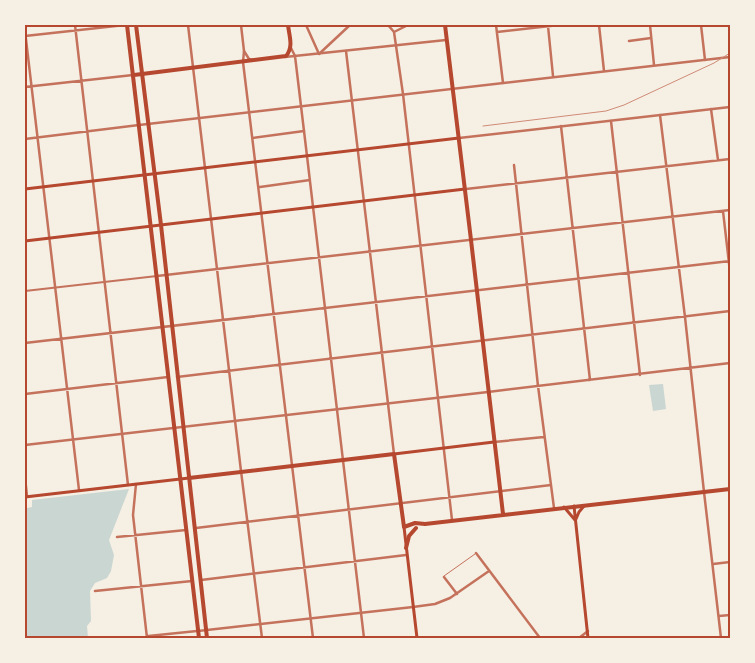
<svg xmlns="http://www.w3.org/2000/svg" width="755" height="663" font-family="Manrope,sans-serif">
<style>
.water{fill:#c9d6d2}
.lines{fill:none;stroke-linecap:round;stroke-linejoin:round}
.service{stroke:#c5725c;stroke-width:1}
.pedestrian{stroke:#c5725c;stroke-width:2}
.minor{stroke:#c5725c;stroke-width:2.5}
.tertiary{stroke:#c5725c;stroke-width:2.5}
.secondary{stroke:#b5482f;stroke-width:3}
.primary{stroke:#b5482f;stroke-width:4}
.rail{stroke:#cf8b77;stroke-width:1}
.neatline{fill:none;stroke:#b5482f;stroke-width:2}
</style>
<rect width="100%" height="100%" fill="#f6efe4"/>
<!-- water -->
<path class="water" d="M 663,384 L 666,409 L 653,411 L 649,385 Z
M 129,489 L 109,540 L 114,555 L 111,571 L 107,578 L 95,583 L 90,591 L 91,621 L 87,626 L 88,638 L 25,638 L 25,512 L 27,512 L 27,508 L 32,507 L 32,500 Z"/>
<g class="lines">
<!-- service -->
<path class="service" d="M 444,576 L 475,554"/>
<!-- pedestrian -->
<path class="pedestrian" d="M 25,291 L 157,276"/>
<!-- minor -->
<path class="minor" d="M 75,25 L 128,485
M 188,25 L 241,471 L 262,638
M 306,25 L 319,54 L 350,25
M 388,25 L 394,32 L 403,94 L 452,520
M 496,25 L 503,83
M 599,25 L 604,71
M 650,25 L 654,65
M 701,25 L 705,60
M 548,26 L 553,76
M 25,31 L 79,490
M 394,32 L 408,25
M 497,32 L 559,25
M 25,36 L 125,25
M 629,41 L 651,38
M 244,51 L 243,62 L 313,638
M 346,51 L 394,454
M 25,87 L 133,75
M 711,109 L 718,160
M 660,115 L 685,317 L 704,492
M 611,121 L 640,375
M 561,126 L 590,380
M 253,138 L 304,131
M 25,139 L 139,125
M 307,156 L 364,638
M 514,165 L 538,386 L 554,508
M 260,187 L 310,180
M 466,189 L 730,159
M 723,211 L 730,272
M 157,276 L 730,210
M 25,343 L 730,261
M 177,377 L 730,311
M 488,392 L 730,363
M 25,394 L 168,377
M 494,442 L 544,437
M 25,478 L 27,496
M 136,484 L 133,515 L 147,638
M 196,528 L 551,485
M 117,537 L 186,530
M 476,553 L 540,638
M 713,564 L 730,562
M 444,577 L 457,594
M 201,580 L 406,555
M 95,591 L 192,581
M 413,607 L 435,604 L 450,598 L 489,571
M 719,616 L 730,615
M 129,638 L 197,631
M 579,638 L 588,631"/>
<!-- tertiary -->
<path class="tertiary" d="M 241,25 L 244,51 L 249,59 L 253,60
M 291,48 L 295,56 L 307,156
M 285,57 L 446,40
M 139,125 L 730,57
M 459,138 L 730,107
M 25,445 L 488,392
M 704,492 L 721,638
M 198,631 L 413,607"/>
<!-- secondary -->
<path class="secondary" d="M 25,189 L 459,138
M 25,241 L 465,189
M 394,454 L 494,442
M 25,497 L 189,478
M 574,506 L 588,638
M 564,507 L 575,520
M 576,519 L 579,512 L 584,506
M 404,527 L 417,638"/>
<!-- primary -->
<path class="primary" d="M 127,25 L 199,638
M 136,25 L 161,225 L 207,638
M 445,25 L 471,240 L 503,514
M 134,75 L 286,56 C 294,47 289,35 288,25
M 189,478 L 394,454 L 404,527
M 404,527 L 415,523 L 425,524 L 730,489
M 406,548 L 409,536 L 416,528"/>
<!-- rail -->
<path class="rail" d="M 483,126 L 606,111 L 624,105 L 714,63 L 730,53"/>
</g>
<!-- border -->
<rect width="755" height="663" fill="none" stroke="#f6efe4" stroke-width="52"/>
<rect x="26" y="26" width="703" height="611" class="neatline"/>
</svg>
